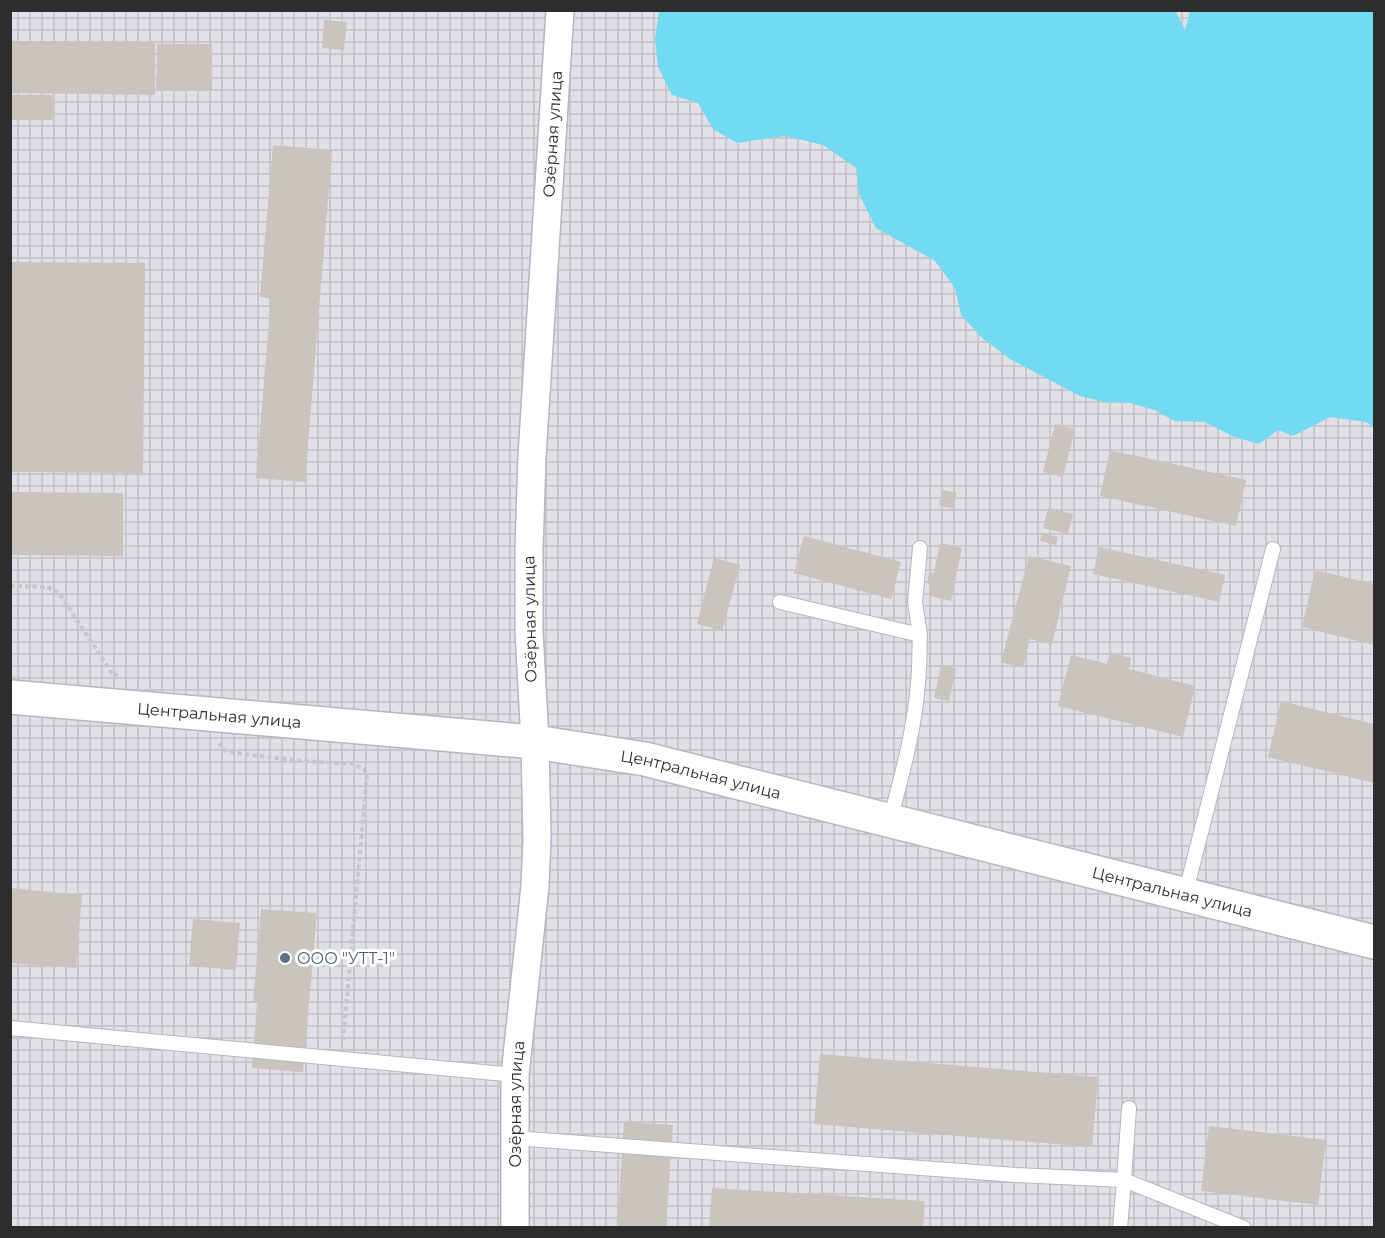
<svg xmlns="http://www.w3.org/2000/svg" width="1385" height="1238" font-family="Montserrat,sans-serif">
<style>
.industrial{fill:url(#industrial-grid)}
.water{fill:#73dbf1}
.building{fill:#cac4bf}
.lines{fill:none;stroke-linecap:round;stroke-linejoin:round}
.service-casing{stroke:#b3b7c0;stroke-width:16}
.minor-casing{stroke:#b3b7c0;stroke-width:30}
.tertiary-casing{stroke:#b3b7c0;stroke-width:36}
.path{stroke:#c8c8c8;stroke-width:4;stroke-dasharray:4.5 3;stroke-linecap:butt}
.service{stroke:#fff;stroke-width:14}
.minor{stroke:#fff;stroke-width:27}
.tertiary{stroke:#fff;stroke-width:33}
.service-dot{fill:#5c6f8a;stroke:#fff;stroke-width:2}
.labels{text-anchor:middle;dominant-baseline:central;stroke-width:6;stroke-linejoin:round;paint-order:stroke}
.street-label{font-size:16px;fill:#2d2d2d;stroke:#fff}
.service-label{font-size:16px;fill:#4e5e75;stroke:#fff;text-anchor:start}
</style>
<defs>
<pattern id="industrial-grid" width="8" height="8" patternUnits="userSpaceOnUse" patternTransform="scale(1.5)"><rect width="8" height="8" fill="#e1e0e7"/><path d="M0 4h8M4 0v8" fill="none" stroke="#c1c0c6"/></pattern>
</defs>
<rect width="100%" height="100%" fill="#efe7e0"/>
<!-- industrial -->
<path class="industrial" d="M 10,11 L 1374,11 L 1374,1227 L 11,1227 Z"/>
<!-- water -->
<path class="water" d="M 659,10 L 1175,10 L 1185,30 L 1190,11 L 1374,11 L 1374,427 L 1366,422 L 1330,417 L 1293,436 L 1278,430 L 1259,444 L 1232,436 L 1205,422 L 1175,421 L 1154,410 L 1131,403 L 1104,402 L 1080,396 L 1010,359 L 982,338 L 961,315 L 955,288 L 935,261 L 876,228 L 859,194 L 856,168 L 823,145 L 785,136 L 737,143 L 713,129 L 698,103 L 672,95 L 658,67 L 655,39 Z"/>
<!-- building -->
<path class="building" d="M 324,20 L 347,22 L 344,50 L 322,48 Z
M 10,41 L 155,43 L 155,95 L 10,93 Z
M 157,44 L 212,44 L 212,91 L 156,91 Z
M 10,95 L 53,95 L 53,120 L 10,120 Z
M 273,145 L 332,150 L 305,482 L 256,478 L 271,298 L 260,297 Z
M 10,262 L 145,263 L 143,473 L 10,472 Z
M 1055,424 L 1075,429 L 1063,477 L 1043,472 Z
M 1110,450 L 1246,480 L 1236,526 L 1100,496 Z
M 943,490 L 957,493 L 953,509 L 939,505 Z
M 10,492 L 123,493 L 123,556 L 10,555 Z
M 1048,508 L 1073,514 L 1068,534 L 1043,528 Z
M 1042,533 L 1058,537 L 1056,545 L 1040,541 Z
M 804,536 L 901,562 L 891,599 L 794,573 Z
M 940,543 L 962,548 L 951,601 L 929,596 L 931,584 L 927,583 L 929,572 L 934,573 Z
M 1099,547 L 1225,575 L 1219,602 L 1093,574 Z
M 1029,556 L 1071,566 L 1052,644 L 1030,639 L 1023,668 L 1001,662 Z
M 714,558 L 740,565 L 722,631 L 697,624 Z
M 1315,570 L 1374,584 L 1374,645 L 1302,627 Z
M 1110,652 L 1131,658 L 1129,669 L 1195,686 L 1183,737 L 1058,706 L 1071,655 L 1107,664 Z
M 941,665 L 956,668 L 949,701 L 934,698 Z
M 1281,701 L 1374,724 L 1374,783 L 1268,757 Z
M 10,888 L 82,895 L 76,968 L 10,963 Z
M 261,909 L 317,913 L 303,1072 L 252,1068 L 257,1003 L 253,1003 Z
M 193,919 L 240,923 L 236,970 L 189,966 Z
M 820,1054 L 1098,1077 L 1092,1147 L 814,1124 Z
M 624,1122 L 673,1125 L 666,1228 L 617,1228 Z
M 1209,1126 L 1326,1140 L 1318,1205 L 1201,1191 Z
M 712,1188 L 925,1201 L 923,1228 L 709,1228 Z"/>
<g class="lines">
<!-- service casing -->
<g class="service-casing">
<path id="service" d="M 780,602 L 920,635 C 919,650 920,666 918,682 C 915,728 902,775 890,820
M 920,635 L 915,602 L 920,548
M 1185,895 L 1273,549
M 10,1028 L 515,1075
M 1129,1108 L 1124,1180 L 1244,1228
M 514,1138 L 1016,1175 L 1124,1180 L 1120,1228"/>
</g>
<!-- minor casing -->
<g class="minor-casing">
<g id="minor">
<path id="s1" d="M 515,1228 L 515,1075 L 535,886 L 537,838 L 535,742 L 529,631 L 529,549 L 532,457 L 560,10"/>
</g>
</g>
<!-- tertiary casing -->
<g class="tertiary-casing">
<g id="tertiary">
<path id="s2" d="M 10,697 L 535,742 L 645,759 L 708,775 L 1374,942"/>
</g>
</g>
<!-- path -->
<path class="path" d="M 10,586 L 47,587 L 59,593 L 108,667 L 112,674 L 118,675
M 219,743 L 227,752 L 303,761 L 353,764 L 364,769 L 367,774 L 343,1041"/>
<!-- service -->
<use href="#service" class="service"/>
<!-- minor -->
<use href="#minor" class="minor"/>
<!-- tertiary -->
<use href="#tertiary" class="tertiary"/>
</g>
<!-- markers -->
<circle class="service-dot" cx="285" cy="958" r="6"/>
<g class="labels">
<!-- street labels -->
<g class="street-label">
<text stroke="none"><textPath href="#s1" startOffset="1096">Озёрная улица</textPath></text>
<text transform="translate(530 619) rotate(-91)">Озёрная улица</text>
<text stroke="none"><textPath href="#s2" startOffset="210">Центральная улица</textPath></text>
<text stroke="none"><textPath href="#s2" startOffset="696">Центральная улица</textPath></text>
<text stroke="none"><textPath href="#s2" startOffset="1182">Центральная улица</textPath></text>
<text stroke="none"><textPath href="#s1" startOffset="124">Озёрная улица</textPath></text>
</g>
<!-- service labels -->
<g class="service-label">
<text x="297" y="958">ООО "УТТ-1"</text>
</g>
</g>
<!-- border -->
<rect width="1385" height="1238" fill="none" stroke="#2d2d2d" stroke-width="24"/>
</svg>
